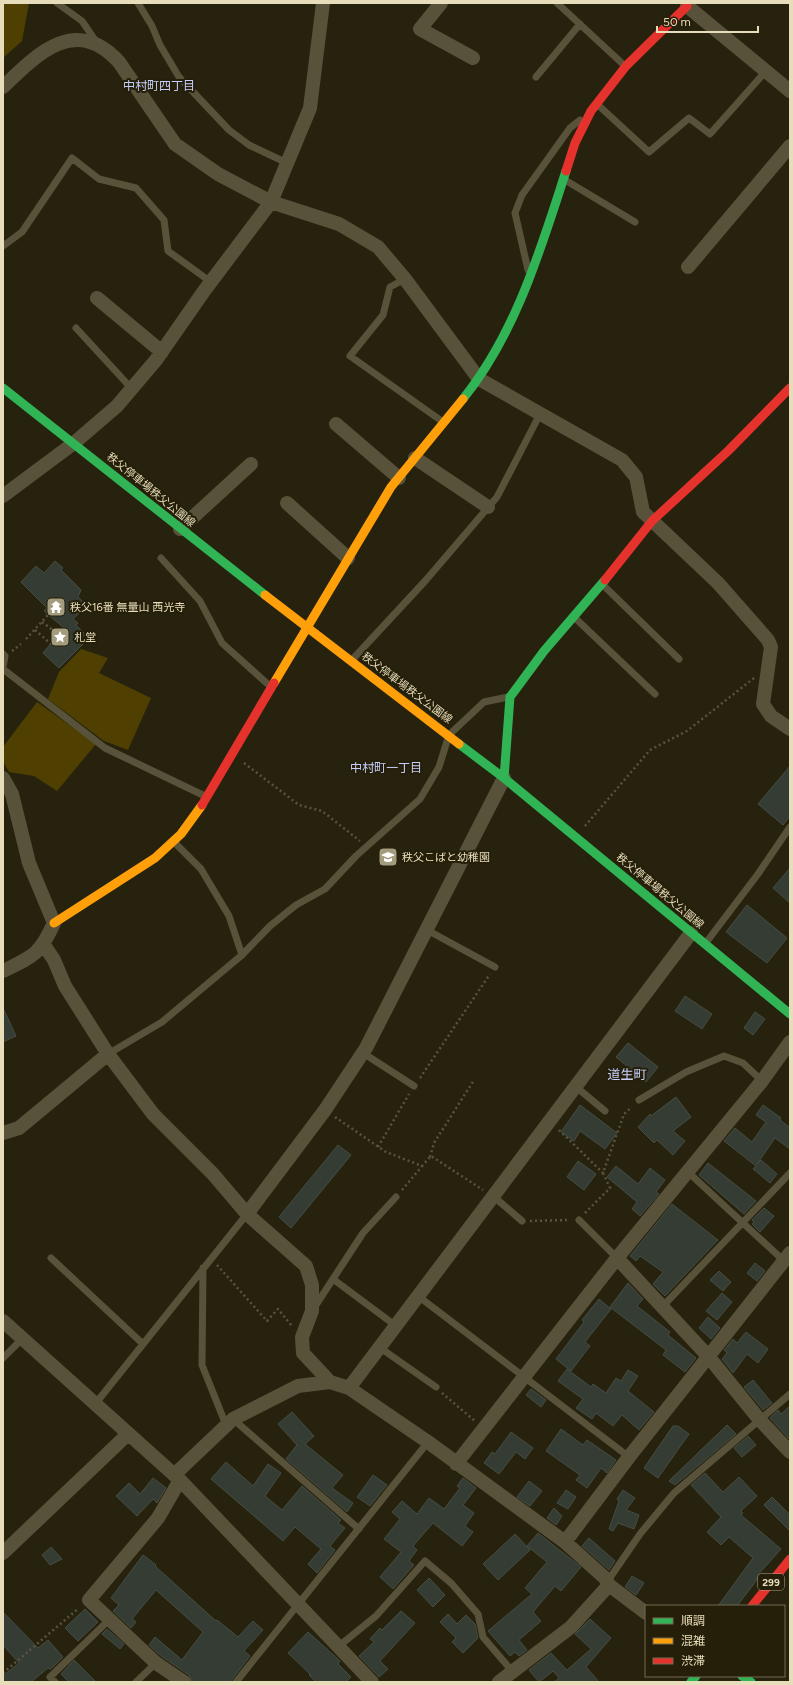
<svg xmlns="http://www.w3.org/2000/svg" width="793" height="1685" font-family="Figtree,'Noto Sans JP',sans-serif">
<style>
.green{fill:#4f4002}
.building{fill:#353c33;stroke:#454e44}
.lines{fill:none;stroke-linecap:round;stroke-linejoin:round}
.path{stroke:#59533f;stroke-width:2.5;stroke-dasharray:2 3;stroke-linecap:butt}
.lane{stroke:#58523a;stroke-width:7}
.street{stroke:#58523a;stroke-width:14}
.fast{stroke:#30b455;stroke-width:9}
.slow{stroke:#ff9f0a;stroke-width:9}
.jam{stroke:#e5322d;stroke-width:9}
.labels{text-anchor:middle;dominant-baseline:central;stroke-width:4;stroke-linejoin:round;paint-order:stroke}
.shield{fill:#251f09;stroke:#ada486;stroke-width:1}
.shield-label{font-size:10px;font-weight:bold;fill:#e7ddbb}
.street-label{font-size:11px;fill:#e7ddbb;stroke:#251f09}
.poi-label{font-size:11px;fill:#e7ddbb;stroke:#251f09;text-anchor:start}
.neighbourhood-label{font-size:12px;fill:#c6d0fb;stroke:#251f09}
.quarter-label{font-size:13px;fill:#c6d0fb;stroke:#251f09}
</style>
<rect width="100%" height="100%" fill="#27220d"/>
<!-- green -->
<path class="green" d="M 3,3 L 29,3 L 22,41 L 3,58 Z
M 81,649 L 108,658 L 99,673 L 151,698 L 128,750 L 104,741 L 48,699 L 59,672 Z
M 37,702 L 96,744 L 57,791 L 34,776 L 9,772 L 3,761 L 3,747 Z"/>
<!-- building -->
<path class="building" d="M 55,561 L 63,568 L 61,570 L 81,590 L 78,597 L 87,606 L 73,619 L 78,623 L 76,625 L 89,638 L 59,668 L 43,653 L 64,628 L 44,611 L 47,608 L 21,582 L 36,566 L 44,573 Z
M 790,766 L 790,816 L 783,825 L 758,804 Z
M 790,868 L 790,903 L 773,888 Z
M 747,905 L 787,938 L 767,963 L 726,932 Z
M 685,996 L 712,1014 L 702,1029 L 675,1011 Z
M 3,1008 L 16,1036 L 3,1042 Z
M 755,1012 L 765,1019 L 753,1035 L 744,1028 Z
M 628,1043 L 658,1067 L 646,1082 L 616,1057 Z
M 676,1097 L 691,1117 L 673,1131 L 685,1141 L 673,1155 L 657,1140 L 654,1143 L 638,1127 L 650,1114 L 651,1116 Z
M 580,1105 L 617,1133 L 605,1149 L 580,1131 L 574,1141 L 561,1132 Z
M 763,1105 L 781,1118 L 780,1120 L 790,1128 L 790,1149 L 775,1138 L 757,1164 L 761,1160 L 777,1174 L 770,1183 L 753,1169 L 756,1166 L 724,1141 L 735,1128 L 752,1142 L 766,1122 L 756,1115 Z
M 338,1145 L 351,1155 L 291,1228 L 279,1217 Z
M 578,1161 L 596,1174 L 584,1190 L 567,1177 Z
M 708,1163 L 756,1201 L 744,1214 L 699,1175 Z
M 616,1166 L 638,1184 L 650,1168 L 665,1180 L 656,1192 L 659,1194 L 640,1216 L 632,1209 L 637,1202 L 607,1177 Z
M 672,1204 L 718,1240 L 665,1296 L 653,1284 L 663,1272 L 640,1256 L 636,1261 L 630,1256 Z
M 764,1208 L 774,1216 L 760,1232 L 752,1224 L 754,1222 L 752,1220 Z
M 755,1263 L 765,1271 L 757,1281 L 747,1273 Z
M 719,1271 L 731,1282 L 723,1291 L 710,1280 Z
M 628,1283 L 643,1299 L 637,1306 L 670,1332 L 668,1335 L 696,1358 L 685,1372 L 663,1355 L 666,1350 L 610,1307 Z
M 722,1293 L 732,1302 L 717,1320 L 706,1311 Z
M 599,1299 L 611,1309 L 585,1342 L 590,1346 L 571,1371 L 556,1359 L 584,1322 L 582,1320 Z
M 708,1317 L 720,1328 L 711,1339 L 699,1328 Z
M 746,1332 L 768,1349 L 758,1363 L 747,1354 L 733,1373 L 722,1359 L 727,1353 L 724,1350 L 733,1339 L 737,1343 Z
M 567,1369 L 591,1387 L 593,1384 L 606,1393 L 616,1378 L 621,1381 L 628,1370 L 638,1376 L 628,1391 L 654,1412 L 639,1430 L 622,1415 L 613,1426 L 596,1413 L 592,1419 L 576,1408 L 583,1399 L 558,1381 Z
M 753,1380 L 772,1403 L 763,1410 L 744,1387 Z
M 531,1389 L 546,1400 L 541,1407 L 526,1395 Z
M 790,1406 L 790,1440 L 770,1418 L 778,1410 L 781,1414 Z
M 292,1412 L 314,1436 L 305,1444 L 343,1475 L 332,1488 L 353,1503 L 347,1512 L 286,1459 L 297,1445 L 278,1424 Z
M 727,1425 L 736,1434 L 675,1485 L 669,1481 Z
M 673,1426 L 678,1426 L 689,1434 L 658,1478 L 644,1468 Z
M 561,1429 L 583,1445 L 587,1440 L 616,1460 L 607,1473 L 601,1468 L 587,1488 L 576,1480 L 580,1475 L 546,1451 Z
M 511,1432 L 533,1448 L 525,1459 L 516,1452 L 499,1474 L 484,1463 L 492,1452 L 495,1454 Z
M 748,1436 L 756,1445 L 742,1457 L 734,1448 Z
M 226,1462 L 253,1486 L 268,1464 L 281,1473 L 265,1496 L 282,1510 L 302,1486 L 341,1520 L 338,1523 L 345,1528 L 330,1546 L 335,1550 L 317,1573 L 308,1564 L 321,1549 L 295,1527 L 283,1541 L 211,1479 Z
M 705,1473 L 723,1492 L 739,1477 L 757,1496 L 741,1511 L 743,1513 L 741,1515 L 781,1549 L 757,1576 L 759,1577 L 737,1606 L 718,1606 L 753,1558 L 729,1537 L 721,1545 L 707,1532 L 721,1517 L 691,1485 Z
M 373,1475 L 387,1485 L 370,1506 L 357,1497 Z
M 153,1478 L 166,1488 L 157,1503 L 153,1499 L 137,1516 L 116,1496 L 129,1483 L 140,1494 Z
M 463,1478 L 476,1488 L 463,1505 L 474,1513 L 465,1526 L 473,1532 L 462,1546 L 433,1523 L 413,1546 L 417,1550 L 409,1561 L 414,1565 L 393,1589 L 380,1577 L 401,1552 L 384,1539 L 400,1519 L 392,1512 L 402,1501 L 417,1514 L 429,1498 L 444,1509 L 460,1488 L 457,1486 Z
M 529,1481 L 542,1491 L 530,1506 L 517,1497 Z
M 566,1490 L 576,1497 L 568,1509 L 557,1503 Z
M 623,1490 L 635,1498 L 626,1510 L 639,1515 L 634,1529 L 618,1523 L 613,1531 L 609,1529 L 619,1501 L 617,1499 Z
M 772,1497 L 790,1515 L 790,1531 L 764,1505 Z
M 554,1508 L 562,1516 L 556,1525 L 547,1518 Z
M 538,1533 L 581,1567 L 561,1591 L 555,1586 L 533,1612 L 541,1621 L 519,1640 L 527,1650 L 519,1656 L 515,1652 L 510,1656 L 488,1631 L 532,1594 L 525,1588 L 547,1562 L 527,1546 Z
M 515,1534 L 530,1550 L 498,1580 L 483,1564 Z
M 589,1538 L 615,1561 L 609,1570 L 582,1546 Z
M 51,1547 L 62,1559 L 50,1565 L 42,1555 Z
M 143,1555 L 156,1565 L 155,1566 L 216,1621 L 217,1620 L 238,1637 L 253,1621 L 263,1630 L 244,1651 L 250,1656 L 230,1682 L 192,1682 L 189,1675 L 161,1656 L 149,1645 L 155,1637 L 182,1660 L 203,1632 L 156,1590 L 132,1619 L 136,1622 L 131,1628 L 113,1611 L 119,1605 L 111,1598 Z
M 632,1576 L 644,1583 L 636,1595 L 625,1587 Z
M 429,1578 L 445,1595 L 433,1607 L 417,1590 Z
M 85,1609 L 98,1622 L 78,1641 L 65,1628 Z
M 401,1611 L 415,1623 L 380,1661 L 388,1669 L 379,1677 L 359,1656 L 374,1642 L 370,1639 L 380,1628 L 382,1630 Z
M 3,1612 L 38,1648 L 48,1640 L 63,1657 L 53,1667 L 50,1669 L 48,1668 L 31,1682 L 3,1682 L 3,1676 L 19,1663 L 3,1645 Z
M 448,1614 L 457,1624 L 466,1615 L 475,1624 L 478,1638 L 463,1653 L 452,1642 L 456,1638 L 440,1622 Z
M 590,1619 L 611,1638 L 586,1667 L 599,1682 L 554,1682 L 559,1678 L 553,1671 L 539,1682 L 529,1670 L 551,1653 L 567,1670 L 591,1649 L 575,1634 Z
M 107,1629 L 124,1644 L 120,1649 L 102,1634 Z
M 308,1632 L 340,1661 L 338,1664 L 351,1677 L 346,1682 L 316,1682 L 309,1675 L 310,1674 L 288,1653 Z
M 74,1660 L 96,1682 L 69,1682 L 61,1674 Z"/>
<g class="lines">
<!-- path -->
<path class="path" d="M 42,622 L 58,634
M 35,630 L 51,644
M 26,639 L 48,615
M 12,651 L 21,644
M 244,763 L 299,805 L 322,811 L 360,841
M 585,826 L 650,750 L 687,731 L 754,678
M 420,1078 L 490,974
M 335,1117 L 386,1152 L 422,1166 L 431,1156 L 483,1190
M 559,1130 L 603,1173
M 378,1147 L 409,1094
M 430,1157 L 434,1143 L 474,1080
M 402,1190 L 423,1165
M 585,1213 L 610,1188 L 603,1173 L 624,1114 L 632,1107
M 530,1221 L 569,1220
M 217,1265 L 267,1321 L 278,1309 L 292,1326
M 442,1393 L 475,1421
M 3,1673 L 79,1608"/>
<!-- lane -->
<path class="lane" d="M 57,3 L 82,21 L 97,43
M 138,3 L 152,26 L 160,45 L 179,77 L 229,130 L 249,145 L 287,163
M 557,3 L 625,66
M 536,77 L 580,24
M 597,104 L 649,152 L 689,118 L 710,134 L 766,71
M 565,180 L 635,222
M 3,246 L 22,232 L 72,158 L 99,179 L 136,188 L 164,220 L 168,251 L 211,282
M 528,270 L 515,213 L 522,195 L 570,128 L 580,120
M 405,279 L 390,287 L 383,315 L 350,356 L 443,422
M 76,328 L 132,389
M 161,558 L 200,601 L 222,643 L 271,687
M 602,584 L 679,659
M 574,617 L 655,694
M 3,654 L 5,656 L 3,667
M 351,661 L 426,580 L 497,497 L 540,414
M 3,669 L 105,748 L 207,797
M 173,841 L 201,869 L 229,916 L 242,955
M 427,930 L 495,967
M 705,944 L 758,874 L 790,827
M 363,1053 L 414,1086
M 108,1054 L 162,1022 L 242,955 L 270,926 L 296,905 L 325,889 L 356,856 L 420,799 L 439,767 L 449,735 L 484,702 L 508,697
M 575,1086 L 605,1111
M 639,1100 L 686,1072 L 724,1056 L 743,1063 L 762,1081
M 689,1173 L 783,1260
M 493,1196 L 522,1221
M 579,1220 L 617,1258
M 51,1258 L 143,1344
M 203,1268 L 202,1365 L 226,1425
M 333,1279 L 396,1326
M 418,1296 L 629,1457
M 662,1307 L 790,1173
M 314,1308 L 363,1233 L 396,1197
M 379,1347 L 436,1387
M 3,1358 L 22,1339
M 96,1403 L 247,1214
M 233,1419 L 359,1529
M 607,1582 L 640,1534 L 674,1493 L 790,1394
M 339,1646 L 376,1616 L 425,1561 L 451,1583 L 478,1614 L 483,1637 L 512,1671
M 55,1682 L 50,1677 L 109,1620
M 136,1682 L 156,1663
M 236,1682 L 428,1442"/>
<!-- street -->
<path class="street" d="M 441,3 L 420,29 L 473,58
M 687,6 L 790,91
M 3,87 C 38,53 76,15 119,62 L 175,144 L 218,174 L 271,202 L 339,224 L 378,247 L 405,279 L 479,379 L 622,460 L 636,477 L 643,512 L 718,583 L 768,640 L 771,647 L 763,704 L 771,716 L 790,729
M 688,267 L 790,146
M 97,298 L 162,352
M 336,424 L 399,478
M 415,458 L 488,507
M 3,496 L 74,443 L 117,406 L 156,360 L 204,291 L 271,202 L 310,108 L 323,3
M 287,503 L 348,558
M 180,529 L 251,464
M 3,778 L 12,794 L 29,863 L 54,923 C 40,954 34,956 3,971
M 44,945 L 54,960 L 65,986 L 108,1054 L 153,1114 L 213,1174 L 247,1214 L 306,1266 L 312,1285 L 312,1311 L 302,1337 L 303,1353 L 330,1382
M 3,1133 L 19,1128 L 108,1054
M 247,1214 L 325,1110 L 366,1048 L 504,778
M 617,1258 L 708,1356 L 759,1419 L 790,1452
M 3,1321 L 180,1480 L 372,1682
M 349,1388 L 691,933
M 456,1464 L 617,1258 L 762,1081 L 790,1042
M 174,1475 L 233,1419 L 298,1386 L 330,1382 L 349,1388 L 428,1442 L 565,1542 L 605,1578 L 609,1585 L 646,1613
M 180,1480 L 158,1518 L 89,1600 L 156,1663 L 184,1682
M 565,1542 L 629,1457 L 790,1253
M 3,1553 L 128,1434
M 499,1682 L 571,1627 L 609,1585"/>
<!-- fast -->
<path class="fast" d="M 3,388 L 265,595
M 463,399 C 516,333 540,251 566,171
M 459,744 L 504,778 L 790,1014
M 504,778 L 510,697 L 544,651 L 605,580
M 742,1676 L 751,1682
M 691,1682 L 696,1676"/>
<!-- slow -->
<path class="slow" d="M 265,595 L 459,744
M 274,683 L 391,487 L 463,399
M 54,923 L 155,858 L 181,834 L 202,805"/>
<!-- jam -->
<path class="jam" d="M 566,171 L 575,143 L 591,111 L 626,66 L 687,6 L 687,3
M 605,580 L 652,521 L 728,451 L 790,388
M 202,805 L 274,683
M 752,1606 L 790,1559"/>
</g>
<!-- icons -->
<defs>
<g id="temple-square" transform="scale(1)"><rect x="-9" y="-9" width="18" height="18" rx="4" fill="#a49c7e" stroke="#251f09"/><path d="M0-6L5-2H3V0L6.5 2.5H4V6H1.5V3h-3V6H-4V2.5H-6.5L-3 0V-2H-5Z" fill="#fff"/></g>
<g id="sight-square" transform="scale(1)"><rect x="-9" y="-9" width="18" height="18" rx="4" fill="#a49c7e" stroke="#251f09"/><path d="M0-6L1.8-2.2L6-1.7L2.9 1.2L3.7 5.4L0 3.3L-3.7 5.4L-2.9 1.2L-6-1.7L-1.8-2.2Z" fill="#fff"/></g>
<g id="school-square" transform="scale(1)"><rect x="-9" y="-9" width="18" height="18" rx="4" fill="#a49c7e" stroke="#251f09"/><path d="M0-5L7-2L0 1L-7-2ZM-4 1L0 2.5L4 1V4Q0 6-4 4Z" fill="#fff"/></g>
</defs>
<g fill-rule="evenodd">
<use href="#temple-square" x="56" y="607"/>
<use href="#sight-square" x="60" y="637"/>
<use href="#school-square" x="388" y="857"/>
</g>
<g class="labels">
<!-- shield labels -->
<rect class="shield" x="758" y="1574" width="26" height="16" rx="3"/>
<g class="shield-label">
<text x="771" y="1582">299</text>
</g>
<!-- street labels -->
<g class="street-label">
<text transform="translate(151 490) rotate(39)">秩父停車場秩父公園線</text>
<text transform="translate(407 688) rotate(37)">秩父停車場秩父公園線</text>
<text transform="translate(660 891) rotate(40)">秩父停車場秩父公園線</text>
</g>
<!-- poi labels -->
<g class="poi-label">
<text x="70" y="607">秩父16番 無量山 西光寺</text>
<text x="74" y="637">札堂</text>
<text x="402" y="857">秩父こばと幼稚園</text>
</g>
<!-- neighbourhood labels -->
<g class="neighbourhood-label">
<text x="159" y="86">中村町四丁目</text>
<text x="386" y="768">中村町一丁目</text>
</g>
<!-- quarter labels -->
<g class="quarter-label">
<text x="627" y="1074">道生町</text>
</g>
</g>
<!-- border -->
<rect width="793" height="1685" fill="none" stroke="#e7ddbb" stroke-width="8"/>
<!-- legend -->
<rect x="645" y="1605" width="140" height="72" fill="#251f09" stroke="#736b50"/>
<rect x="653" y="1618" width="20" height="6" fill="#30b455" stroke="#736b50"/>
<text x="681" y="1625" font-size="12" fill="#e7ddbb">順調</text>
<rect x="653" y="1638" width="20" height="6" fill="#ff9f0a" stroke="#736b50"/>
<text x="681" y="1645" font-size="12" fill="#e7ddbb">混雑</text>
<rect x="653" y="1658" width="20" height="6" fill="#e5322d" stroke="#736b50"/>
<text x="681" y="1665" font-size="12" fill="#e7ddbb">渋滞</text>
<!-- scale -->
<path d="M657 26v6h101v-6" fill="none" stroke="#e7ddbb" stroke-width="2"/>
<text x="663" y="26" font-size="12" fill="#e7ddbb" stroke="#251f09" stroke-width="3" paint-order="stroke">50 m</text>
</svg>
